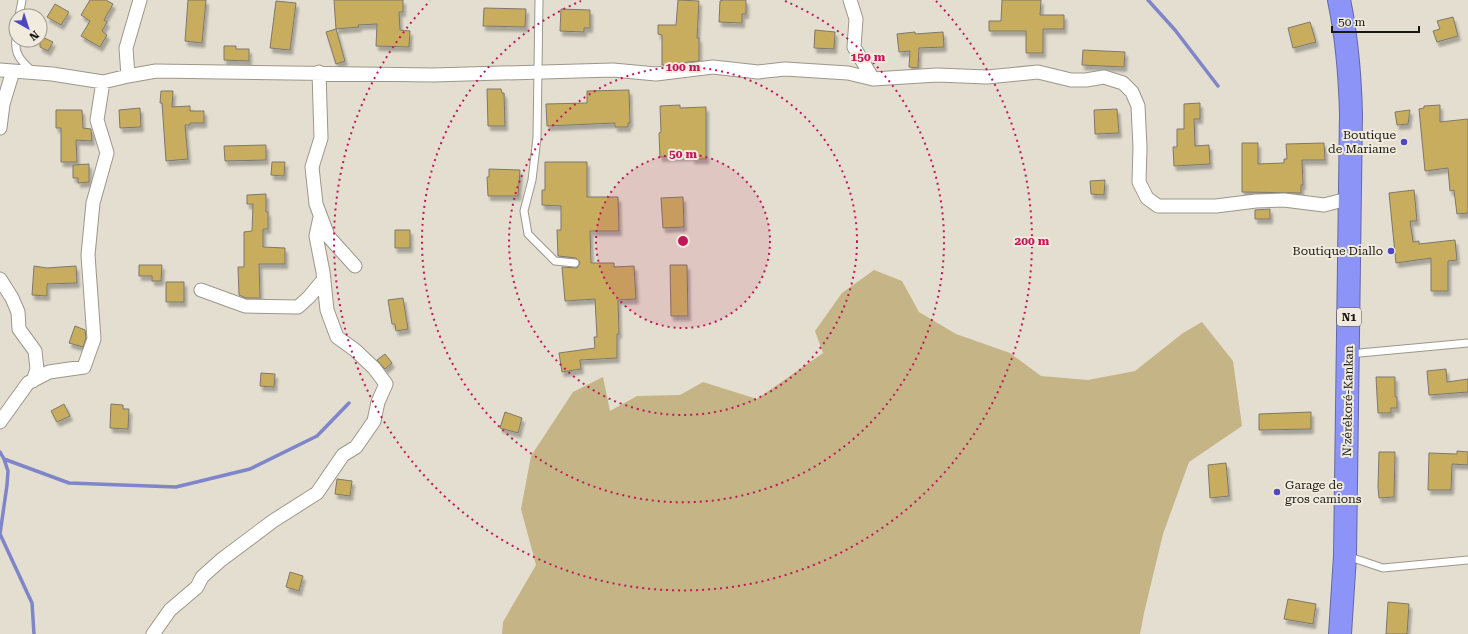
<svg xmlns="http://www.w3.org/2000/svg" width="1468" height="634" font-family="'Roboto Serif',serif">
<style>
.green{fill:#c5b486}
.lines{fill:none;stroke-linecap:round;stroke-linejoin:round}
.stream{stroke:#7e85c9;stroke-width:3.5}
.building{fill:#c9ad5f;stroke:#7d786c;filter:url(#shadow)}
.lane-casing{stroke:#9c978a;stroke-width:9}
.street-casing{stroke:#9c978a;stroke-width:15}
.highway-casing{stroke:#6468a7;stroke-width:24}
.lane{stroke:#fff;stroke-width:7}
.street{stroke:#fff;stroke-width:13}
.highway{stroke:#8d94f7;stroke-width:22}
.ring{fill:none;stroke:#c2185b;stroke-width:2;stroke-dasharray:2 4}
.poi-dot{fill:#4d48bf;stroke:#f0ebdd;stroke-width:1.5}
.labels{text-anchor:middle;dominant-baseline:central;stroke-width:4;stroke-linejoin:round;paint-order:stroke}
.shield{fill:#f0ebdd;stroke:#59574f;stroke-width:1}
.shield-label{font-size:11px;font-weight:bold;fill:#181712}
.poi-label{font-size:12px;fill:#181712;stroke:#f0ebdd;text-anchor:end}
.street-label{font-size:12px;fill:#181712;stroke:#f0ebdd}
.centre{fill:#c2185b;stroke:#f0ebdd;stroke-width:2}
.ring-label{font-size:12px;text-anchor:middle;font-weight:bold;fill:#c2185b;stroke:#f0ebdd;stroke-width:4;stroke-linejoin:round;paint-order:stroke}
</style>
<defs>
<filter id="shadow"><feDropShadow dx="2.5" dy="4.5" stdDeviation="1" flood-color="#0004"/></filter>
</defs>
<rect width="100%" height="100%" fill="#e3ded0"/>
<!-- green -->
<path class="green" d="M 874,270 L 902,281 L 919,312 L 956,334 L 1010,353 L 1041,376 L 1088,380 L 1135,371 L 1183,333 L 1202,322 L 1233,361 L 1242,426 L 1189,462 L 1163,534 L 1144,613 L 1140,634 L 502,634 L 503,622 L 536,565 L 521,509 L 531,456 L 573,392 L 603,377 L 610,411 L 637,396 L 680,395 L 703,382 L 757,399 L 823,353 L 815,331 L 842,293 Z"/>
<g class="lines">
<!-- stream -->
<path class="stream" d="M 1148,0 L 1175,30 L 1218,86
M 0,452 L 4,459 L 69,483 L 176,487 L 250,469 L 317,436 L 349,403
M 4,459 L 8,471 L 7,485 L 0,534 L 32,603 L 34,634"/>
</g>
<!-- building -->
<path class="building" d="M 90,0 L 106,0 L 113,4 L 104,20 L 107,22 L 102,31 L 107,35 L 100,47 L 81,36 L 90,21 L 81,15 Z
M 188,0 L 206,0 L 202,43 L 185,41 Z
M 334,0 L 403,0 L 403,12 L 399,12 L 400,30 L 410,31 L 409,47 L 376,46 L 377,24 L 358,25 L 359,27 L 336,29 Z
M 678,0 L 699,1 L 697,38 L 699,38 L 699,61 L 662,65 L 662,35 L 658,34 L 658,25 L 676,25 Z
M 723,0 L 746,0 L 746,14 L 742,14 L 742,23 L 719,22 L 720,1 Z
M 1002,0 L 1041,0 L 1040,15 L 1064,15 L 1064,29 L 1043,29 L 1043,53 L 1026,53 L 1026,31 L 989,31 L 989,21 L 1001,21 Z
M 276,1 L 296,3 L 290,50 L 270,48 Z
M 55,4 L 69,12 L 61,25 L 47,17 Z
M 484,8 L 526,9 L 525,27 L 483,26 Z
M 561,9 L 590,10 L 590,28 L 584,28 L 584,32 L 560,31 Z
M 1453,17 L 1458,36 L 1437,42 L 1433,31 L 1440,29 L 1437,21 Z
M 1310,22 L 1316,42 L 1293,48 L 1288,28 Z
M 336,29 L 345,61 L 336,64 L 326,32 Z
M 815,30 L 835,32 L 834,49 L 814,48 Z
M 915,32 L 915,34 L 943,32 L 944,47 L 919,48 L 918,68 L 909,67 L 910,51 L 899,52 L 897,34 Z
M 40,36 L 53,42 L 48,51 L 40,47 Z
M 224,46 L 236,46 L 236,49 L 249,49 L 249,61 L 224,60 Z
M 1083,50 L 1125,52 L 1124,67 L 1082,65 Z
M 487,89 L 501,89 L 502,93 L 504,93 L 505,126 L 488,126 Z
M 629,90 L 630,123 L 628,123 L 628,127 L 615,127 L 615,123 L 547,126 L 546,104 L 587,103 L 587,91 Z
M 161,91 L 173,91 L 172,107 L 190,106 L 190,111 L 204,111 L 204,123 L 190,123 L 190,125 L 185,125 L 188,159 L 166,161 L 162,103 L 160,103 Z
M 1200,103 L 1200,119 L 1194,119 L 1195,146 L 1209,145 L 1210,164 L 1174,166 L 1173,147 L 1177,147 L 1177,129 L 1184,129 L 1184,104 Z
M 680,105 L 680,108 L 706,107 L 706,159 L 692,159 L 692,156 L 660,157 L 659,133 L 661,132 L 660,106 Z
M 1440,105 L 1440,122 L 1468,119 L 1468,213 L 1457,214 L 1454,190 L 1450,191 L 1448,168 L 1425,171 L 1419,109 L 1424,108 L 1424,106 Z
M 140,108 L 141,127 L 120,128 L 119,110 Z
M 1117,109 L 1119,133 L 1095,134 L 1094,110 Z
M 56,110 L 82,110 L 83,128 L 91,129 L 92,141 L 76,140 L 77,162 L 61,162 L 61,128 L 56,128 Z
M 1410,110 L 1408,124 L 1397,125 L 1395,112 Z
M 1242,143 L 1258,143 L 1258,164 L 1284,163 L 1284,159 L 1287,159 L 1286,144 L 1324,143 L 1325,160 L 1302,160 L 1303,185 L 1301,185 L 1301,193 L 1242,192 Z
M 266,145 L 266,160 L 225,161 L 224,146 Z
M 272,162 L 285,162 L 284,176 L 271,175 Z
M 545,162 L 587,162 L 587,197 L 618,197 L 619,231 L 590,231 L 591,263 L 614,263 L 614,267 L 634,266 L 636,299 L 618,300 L 619,334 L 617,334 L 617,358 L 580,360 L 581,369 L 562,372 L 559,353 L 595,348 L 594,337 L 597,337 L 595,299 L 565,301 L 562,267 L 577,268 L 580,263 L 579,261 L 576,258 L 558,256 L 557,230 L 561,230 L 561,206 L 542,205 L 542,190 L 545,190 Z
M 89,164 L 89,182 L 78,183 L 78,178 L 73,178 L 73,165 Z
M 489,169 L 520,170 L 518,196 L 488,196 L 487,177 L 489,177 Z
M 1105,180 L 1104,195 L 1091,194 L 1090,181 Z
M 1414,190 L 1417,221 L 1410,221 L 1413,242 L 1419,241 L 1419,244 L 1455,240 L 1457,260 L 1448,261 L 1448,291 L 1431,291 L 1431,258 L 1396,263 L 1389,193 Z
M 266,194 L 266,212 L 268,212 L 268,229 L 263,229 L 263,247 L 285,248 L 285,264 L 259,264 L 260,298 L 246,298 L 239,295 L 238,267 L 244,267 L 244,232 L 252,231 L 253,204 L 247,204 L 247,195 Z
M 683,197 L 684,227 L 663,228 L 661,198 Z
M 1270,209 L 1270,219 L 1255,219 L 1255,210 Z
M 395,230 L 410,230 L 410,248 L 395,248 Z
M 139,265 L 162,265 L 161,281 L 152,281 L 152,276 L 139,276 Z
M 670,265 L 687,265 L 688,316 L 671,316 Z
M 34,266 L 47,268 L 76,266 L 77,283 L 47,284 L 47,296 L 32,295 Z
M 166,282 L 184,282 L 184,302 L 166,302 Z
M 403,298 L 408,329 L 396,331 L 395,324 L 392,324 L 388,300 Z
M 75,326 L 85,330 L 86,338 L 83,347 L 69,343 Z
M 385,354 L 392,363 L 385,369 L 377,360 Z
M 1446,369 L 1447,382 L 1468,379 L 1468,392 L 1429,395 L 1427,371 Z
M 261,373 L 275,374 L 274,387 L 260,386 Z
M 1376,377 L 1395,377 L 1395,397 L 1397,397 L 1397,408 L 1391,408 L 1391,413 L 1378,413 Z
M 64,404 L 70,416 L 57,422 L 51,411 Z
M 111,404 L 123,405 L 123,409 L 129,409 L 128,429 L 110,428 Z
M 505,412 L 522,418 L 518,433 L 500,428 Z
M 1311,412 L 1311,429 L 1259,430 L 1259,414 Z
M 1457,451 L 1468,452 L 1468,465 L 1452,464 L 1451,490 L 1428,490 L 1429,453 L 1457,454 Z
M 1379,452 L 1395,452 L 1394,497 L 1379,498 L 1378,487 Z
M 1226,463 L 1229,496 L 1210,498 L 1208,465 Z
M 337,479 L 352,481 L 350,496 L 335,494 Z
M 290,572 L 303,576 L 299,591 L 286,587 Z
M 1288,599 L 1316,604 L 1313,624 L 1284,619 Z
M 1388,602 L 1409,604 L 1407,634 L 1386,634 Z"/>
<g class="lines">
<!-- lane casing -->
<g class="lane-casing">
<path id="lane" d="M 539,0 L 537,138 L 532,180 L 524,211 L 528,234 L 555,261 L 575,263
M 19,16 L 22,0
M 16,39 C 14,54 21,61 32,71
M 1349,354 L 1468,343
M 1347,556 L 1383,568 L 1468,560"/>
</g>
<!-- street casing -->
<g class="street-casing">
<path id="street" d="M 850,0 L 856,19 L 854,47 L 873,79
M 0,70 L 52,74 L 103,82 L 128,76 L 156,71 L 433,75 L 613,70 L 656,74 L 713,67 L 758,72 L 785,69 L 848,73 L 873,79 L 937,75 L 987,77 L 1038,72 L 1071,80 L 1086,80 L 1104,77 L 1123,83 L 1132,92 L 1138,106 L 1140,147 L 1139,182 L 1147,198 L 1158,206 L 1216,206 L 1256,201 L 1284,200 L 1324,205 L 1351,198
M 319,72 L 321,138 L 312,167 L 316,204 L 328,236 L 355,266
M 128,76 L 126,48 L 140,0
M 0,128 L 3,104 L 13,71
M 0,279 L 12,298 L 18,312 L 19,329 L 35,351 L 37,369 L 33,381
M 201,290 L 245,306 L 298,307 L 309,297 L 324,279
M 0,422 L 28,383 L 49,372 L 84,367 L 94,339 L 88,255 L 93,203 L 107,153 L 97,120 L 103,82
M 153,634 L 170,610 L 197,587 L 202,577 L 221,560 L 273,521 L 317,493 L 343,455 L 356,447 L 374,421 L 378,402 L 386,384 L 374,368 L 355,350 L 337,337 L 327,310 L 323,272 L 316,236 L 320,217"/>
</g>
<!-- highway casing -->
<g class="highway-casing">
<path id="highway" d="M 1339,0 C 1347,38 1350,76 1351,114 L 1345,556 L 1340,634"/>
</g>
<!-- lane -->
<use href="#lane" class="lane"/>
<!-- street -->
<use href="#street" class="street"/>
<!-- highway -->
<use href="#highway" class="highway"/>
</g>
<!-- distance rings -->
<circle cx="683" cy="241" r="87" fill="#c2185b" fill-opacity=".12"/>
<g class="ring">
<circle cx="683" cy="241" r="87"/>
<circle cx="683" cy="241" r="174"/>
<path d="M785 1A261 261 0 1 1 581 1"/>
<path d="M936 1A349 349 0 1 1 430 1"/>
</g>
<!-- markers -->
<g class="poi-dot">
<circle cx="1404" cy="142" r="4"/>
<circle cx="1391" cy="251" r="4"/>
<circle cx="1277" cy="492" r="4"/>
</g>
<g class="labels">
<!-- shield labels -->
<rect class="shield" x="1337" y="308" width="24" height="18" rx="3"/>
<g class="shield-label">
<text x="1349" y="317">N1</text>
</g>
<!-- poi labels -->
<g class="poi-label">
<text x="1396" y="135">Boutique<tspan x="1396" dy="14">de Mariame</tspan></text>
<text x="1383" y="251">Boutique Diallo</text>
<text x="1285" y="485" text-anchor="start">Garage de<tspan x="1285" dy="14">gros camions</tspan></text>
</g>
<!-- street labels -->
<g class="street-label">
<text transform="translate(1348 401) rotate(-89)">N'zérékoré-Kankan</text>
</g>
</g>
<circle cx="683" cy="241" r="6" class="centre"/>
<g class="ring-label">
<text x="868" y="61">150 m</text>
<text x="683" y="71">100 m</text>
<text x="683" y="158">50 m</text>
<text x="1032" y="245">200 m</text>
</g>
<!-- north arrow -->
<g transform="translate(28 28) rotate(141)"><circle r="19" fill="#f0ebdd" stroke="#9a968c"/>
<path d="M0-3L7 15L0 10L-7 15Z" fill="#4d48bf"/>
<text y="-6" font-size="11" font-weight="bold" text-anchor="middle" fill="#181712">N</text>
</g>
<!-- scale -->
<path d="M1332 26v6h87v-6" fill="none" stroke="#181712" stroke-width="2"/>
<text x="1338" y="26" font-size="12" fill="#181712" stroke="#f0ebdd" stroke-width="3" paint-order="stroke">50 m</text>
</svg>
